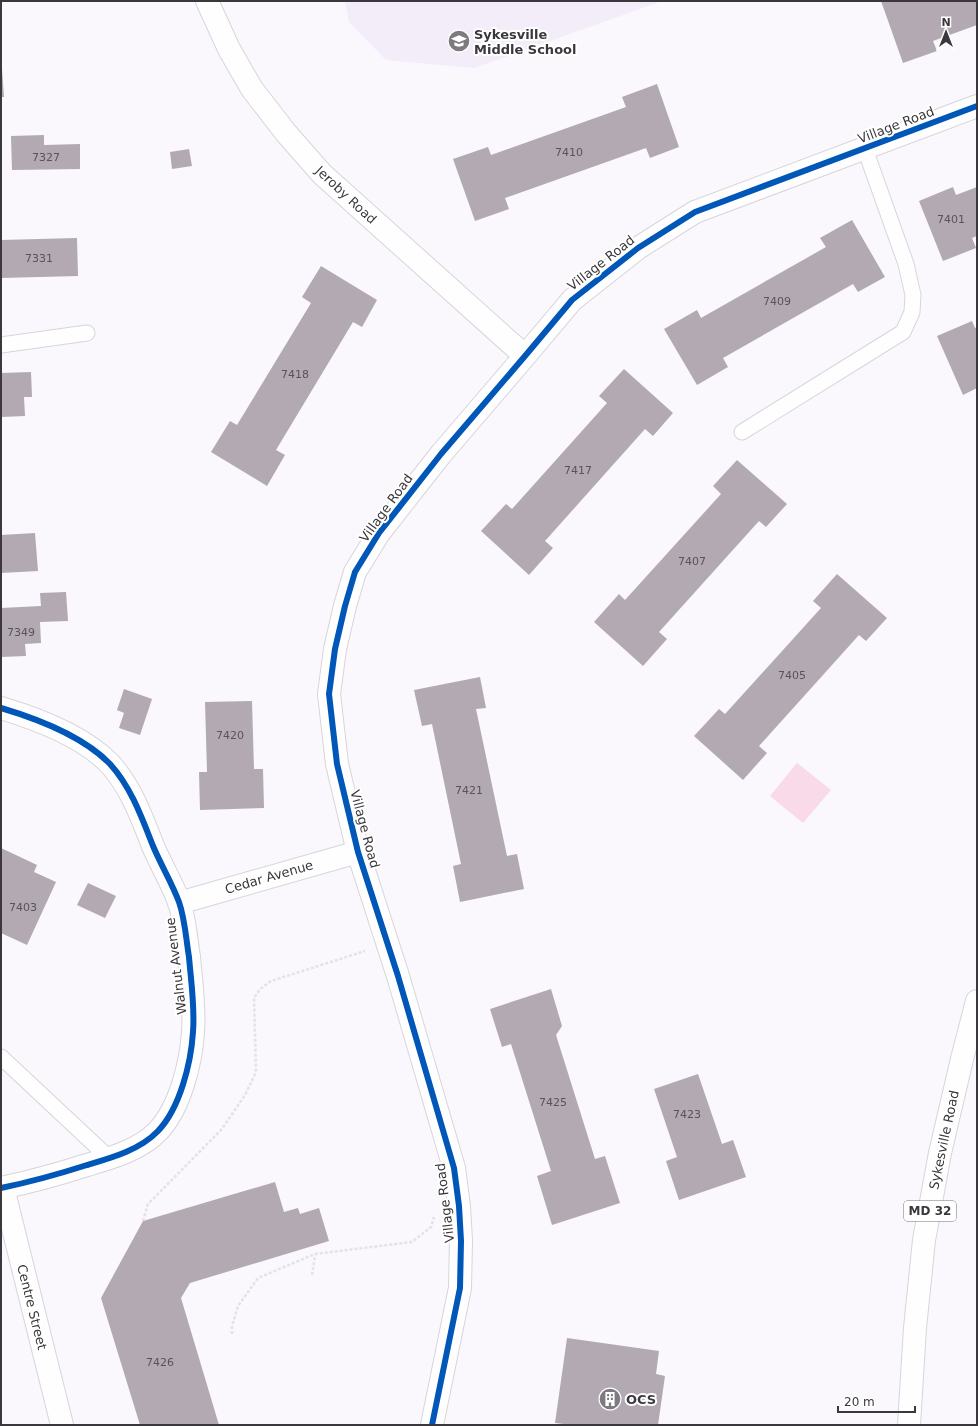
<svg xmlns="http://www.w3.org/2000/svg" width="978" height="1426" font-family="'DejaVu Sans',sans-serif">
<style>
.built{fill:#f3ecf9}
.green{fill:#f8dae8}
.building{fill:#b2a9b3}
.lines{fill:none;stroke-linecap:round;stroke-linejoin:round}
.lane-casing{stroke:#d7d5da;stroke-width:17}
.street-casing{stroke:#d7d5da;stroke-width:24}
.primary-casing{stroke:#d7d5da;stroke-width:24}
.path{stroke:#e3e2e4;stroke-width:2.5;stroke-dasharray:3 2;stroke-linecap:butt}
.lane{stroke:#fefeff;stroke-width:15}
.street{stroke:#fefeff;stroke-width:22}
.primary{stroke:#fefeff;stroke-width:22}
.cycleway-casing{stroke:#fff;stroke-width:8}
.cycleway{stroke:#0057b8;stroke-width:6}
.labels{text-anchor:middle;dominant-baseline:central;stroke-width:4;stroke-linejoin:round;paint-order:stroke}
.number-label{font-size:11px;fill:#58545a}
.shield{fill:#fff;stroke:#757476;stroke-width:1}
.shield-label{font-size:12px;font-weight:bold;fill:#3a383c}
.poi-label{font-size:13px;font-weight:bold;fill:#3a383c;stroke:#fff;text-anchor:start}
.street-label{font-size:13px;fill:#3a383c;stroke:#fff}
</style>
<rect width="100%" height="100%" fill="#faf7fd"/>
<!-- built -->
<path class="built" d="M 345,1 L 662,1 L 474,68 L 386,60 L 349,22 Z"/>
<!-- green -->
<path class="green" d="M 797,763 L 831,790 L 803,823 L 770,796 Z"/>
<!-- building -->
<path class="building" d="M 881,1 L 977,1 L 977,25 L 933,41 L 937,51 L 903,63 Z
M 1,69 L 2,69 L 4,97 L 1,97 Z
M 657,84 L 679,147 L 650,158 L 646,148 L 505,198 L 509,209 L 475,221 L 453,159 L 488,147 L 491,155 L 626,107 L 622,97 Z
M 44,135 L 44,145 L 80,144 L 80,169 L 12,170 L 11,136 Z
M 189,149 L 192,166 L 172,169 L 170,152 Z
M 953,187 L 956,195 L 977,187 L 977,236 L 972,238 L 976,248 L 943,261 L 919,201 Z
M 852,220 L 885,277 L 858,292 L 853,284 L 723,358 L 728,367 L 697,385 L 664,329 L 697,310 L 701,318 L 826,247 L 820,238 Z
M 77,238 L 78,276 L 1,278 L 1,240 Z
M 321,266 L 377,300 L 362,327 L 353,322 L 276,450 L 285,455 L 267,486 L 211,452 L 230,421 L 237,425 L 311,303 L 302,297 Z
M 972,321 L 975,328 L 977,327 L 977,388 L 963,395 L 937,336 Z
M 624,369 L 673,413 L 653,436 L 645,429 L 545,541 L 553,548 L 529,575 L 481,531 L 506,504 L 512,509 L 607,403 L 599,396 Z
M 31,372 L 32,397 L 24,397 L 25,416 L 1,417 L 1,373 Z
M 737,460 L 787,504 L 766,527 L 759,521 L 659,632 L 667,639 L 643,666 L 594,622 L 619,594 L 625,600 L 721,494 L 713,486 Z
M 35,533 L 38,571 L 1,573 L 1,535 Z
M 837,574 L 887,618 L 866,641 L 859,635 L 759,746 L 767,753 L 743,780 L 694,736 L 719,709 L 725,714 L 821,608 L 813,601 Z
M 66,592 L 68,621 L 40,622 L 41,643 L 25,644 L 26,656 L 1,657 L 1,608 L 41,606 L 40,593 Z
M 480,677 L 486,708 L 476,709 L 507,856 L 517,854 L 524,889 L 460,902 L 453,866 L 461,864 L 432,724 L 422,726 L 414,690 Z
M 124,689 L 152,699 L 140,735 L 119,728 L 124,713 L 117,710 Z
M 252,701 L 254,769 L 263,769 L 264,808 L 200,810 L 199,772 L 207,772 L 205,702 Z
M 1,848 L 37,865 L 34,872 L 56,882 L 27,945 L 1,933 Z
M 88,883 L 116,896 L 105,918 L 77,905 Z
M 551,989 L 562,1026 L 556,1035 L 595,1159 L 605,1156 L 620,1203 L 552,1225 L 537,1176 L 551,1171 L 511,1044 L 502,1047 L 490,1009 Z
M 698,1074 L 722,1144 L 733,1140 L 746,1177 L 679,1200 L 666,1161 L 677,1157 L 654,1089 Z
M 275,1182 L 284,1212 L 298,1208 L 300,1214 L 319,1208 L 329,1241 L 190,1283 L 181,1298 L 219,1425 L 140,1425 L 101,1298 L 143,1221 Z
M 567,1338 L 659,1351 L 656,1374 L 665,1376 L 658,1425 L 573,1425 L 555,1423 Z"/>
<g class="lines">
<!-- lane casing -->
<g class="lane-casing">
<path id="lane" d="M 1,345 L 87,333
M 742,432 L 903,332 L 912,312 L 913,295 L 906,264 L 865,149
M 1,1057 L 109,1158"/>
</g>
<!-- street casing -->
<g class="street-casing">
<path id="street" d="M 207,1 L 229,49 L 252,89 L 286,133 L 322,174 L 525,356
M 1,708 C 38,719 83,736 110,764 C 131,787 142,818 153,846 C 161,865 172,883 179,902 C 185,919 186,939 189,957 C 191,981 195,1007 193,1032 C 191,1063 180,1108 158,1131 C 140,1150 111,1158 87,1165 C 59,1174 30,1182 1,1188
M 179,903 L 358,852
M 3,1188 L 62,1425
M 432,1425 L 460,1288 L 461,1241 L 459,1206 L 454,1168 L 398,976 L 358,852 L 337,764 L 329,694 L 335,649 L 345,606 L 355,572 L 379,533 L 441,454 L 525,356 L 572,300 L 638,248 L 695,212 L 977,106"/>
</g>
<!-- primary casing -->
<g class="primary-casing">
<path id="primary" d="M 909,1425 L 915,1328 L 924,1240 L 940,1153 L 962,1059 L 977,1001"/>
</g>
<!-- path -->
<path class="path" d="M 143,1221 L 148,1204 L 222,1129 L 245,1095 L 256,1072 L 254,998 L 260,989 L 271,981 L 365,951
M 312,1275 L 315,1255
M 232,1334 L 232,1326 L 238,1306 L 258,1278 L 315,1254 L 412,1242 L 431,1227 L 434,1217"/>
<!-- lane -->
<use href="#lane" class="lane"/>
<!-- street -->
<use href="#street" class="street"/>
<!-- primary -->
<use href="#primary" class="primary"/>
<!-- cycleway casing -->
<g class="cycleway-casing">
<path id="cycleway" d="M 1,708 C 38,719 83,736 110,764 C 131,787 142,818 153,846 C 161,865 172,883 179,902 C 185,919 186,939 189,957 C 191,981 195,1007 193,1032 C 191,1063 180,1108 158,1131 C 140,1150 111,1158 87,1165 C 59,1174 30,1182 1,1188
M 432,1425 L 460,1288 L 461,1241 L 459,1206 L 454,1168 L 398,976 L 358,852 L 337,764 L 329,694 L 335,649 L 345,606 L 355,572 L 379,533 L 441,454 L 525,356 L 572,300 L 638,248 L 695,212 L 977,106"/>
</g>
<!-- cycleway -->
<use href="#cycleway" class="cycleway"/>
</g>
<!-- icons -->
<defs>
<g id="school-disc" transform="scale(1.15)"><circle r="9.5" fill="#7d7b80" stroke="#fff"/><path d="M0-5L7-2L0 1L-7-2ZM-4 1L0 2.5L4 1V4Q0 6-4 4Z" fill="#fff"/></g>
<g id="building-disc" transform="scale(1.15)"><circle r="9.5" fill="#7d7b80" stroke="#fff"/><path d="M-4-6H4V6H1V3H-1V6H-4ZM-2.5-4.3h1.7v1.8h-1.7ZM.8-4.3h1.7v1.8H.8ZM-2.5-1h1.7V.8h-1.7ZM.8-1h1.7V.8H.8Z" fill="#fff"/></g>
</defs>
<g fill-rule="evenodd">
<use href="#school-disc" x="459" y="41"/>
<use href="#building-disc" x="610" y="1399"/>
</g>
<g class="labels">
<!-- number labels -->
<g class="number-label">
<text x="569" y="152">7410</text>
<text x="46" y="157">7327</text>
<text x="951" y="219">7401</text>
<text x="39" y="258">7331</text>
<text x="777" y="301">7409</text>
<text x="295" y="374">7418</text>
<text x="578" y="470">7417</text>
<text x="692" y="561">7407</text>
<text x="21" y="632">7349</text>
<text x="792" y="675">7405</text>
<text x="230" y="735">7420</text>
<text x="469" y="790">7421</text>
<text x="23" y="907">7403</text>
<text x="553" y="1102">7425</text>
<text x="687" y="1114">7423</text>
<text x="160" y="1362">7426</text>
</g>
<!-- shield labels -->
<rect class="shield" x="904" y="1201" width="52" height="20" rx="3"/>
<g class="shield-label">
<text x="930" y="1211">MD 32</text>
</g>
<!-- poi labels -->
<g class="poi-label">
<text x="474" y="34">Sykesville<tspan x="474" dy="15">Middle School</tspan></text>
<text x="626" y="1399">OCS</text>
</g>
<!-- street labels -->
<g class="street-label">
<text transform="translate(896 125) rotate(-21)">Village Road</text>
<text transform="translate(346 195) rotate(43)">Jeroby Road</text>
<text transform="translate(601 263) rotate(-38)">Village Road</text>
<text transform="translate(386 508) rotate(-54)">Village Road</text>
<text transform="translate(365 829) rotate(75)">Village Road</text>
<text transform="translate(269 877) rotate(-16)">Cedar Avenue</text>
<text transform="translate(176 966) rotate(-97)">Walnut Avenue</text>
<text transform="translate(944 1140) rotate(-78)">Sykesville Road</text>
<text transform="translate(445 1203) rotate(-97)">Village Road</text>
<text transform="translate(32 1307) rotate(76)">Centre Street</text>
</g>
</g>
<!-- border -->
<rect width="978" height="1426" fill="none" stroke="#3a383c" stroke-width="4"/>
<!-- north arrow -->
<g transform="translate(946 32)" stroke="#ffffff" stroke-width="3" paint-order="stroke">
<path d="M0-3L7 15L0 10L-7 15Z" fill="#3a383c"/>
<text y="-6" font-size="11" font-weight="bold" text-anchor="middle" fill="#3a383c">N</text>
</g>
<!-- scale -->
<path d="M838 1406v6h77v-6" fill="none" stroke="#3a383c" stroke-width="2"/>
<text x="844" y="1406" font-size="12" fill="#3a383c" stroke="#ffffff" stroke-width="3" paint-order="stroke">20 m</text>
</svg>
